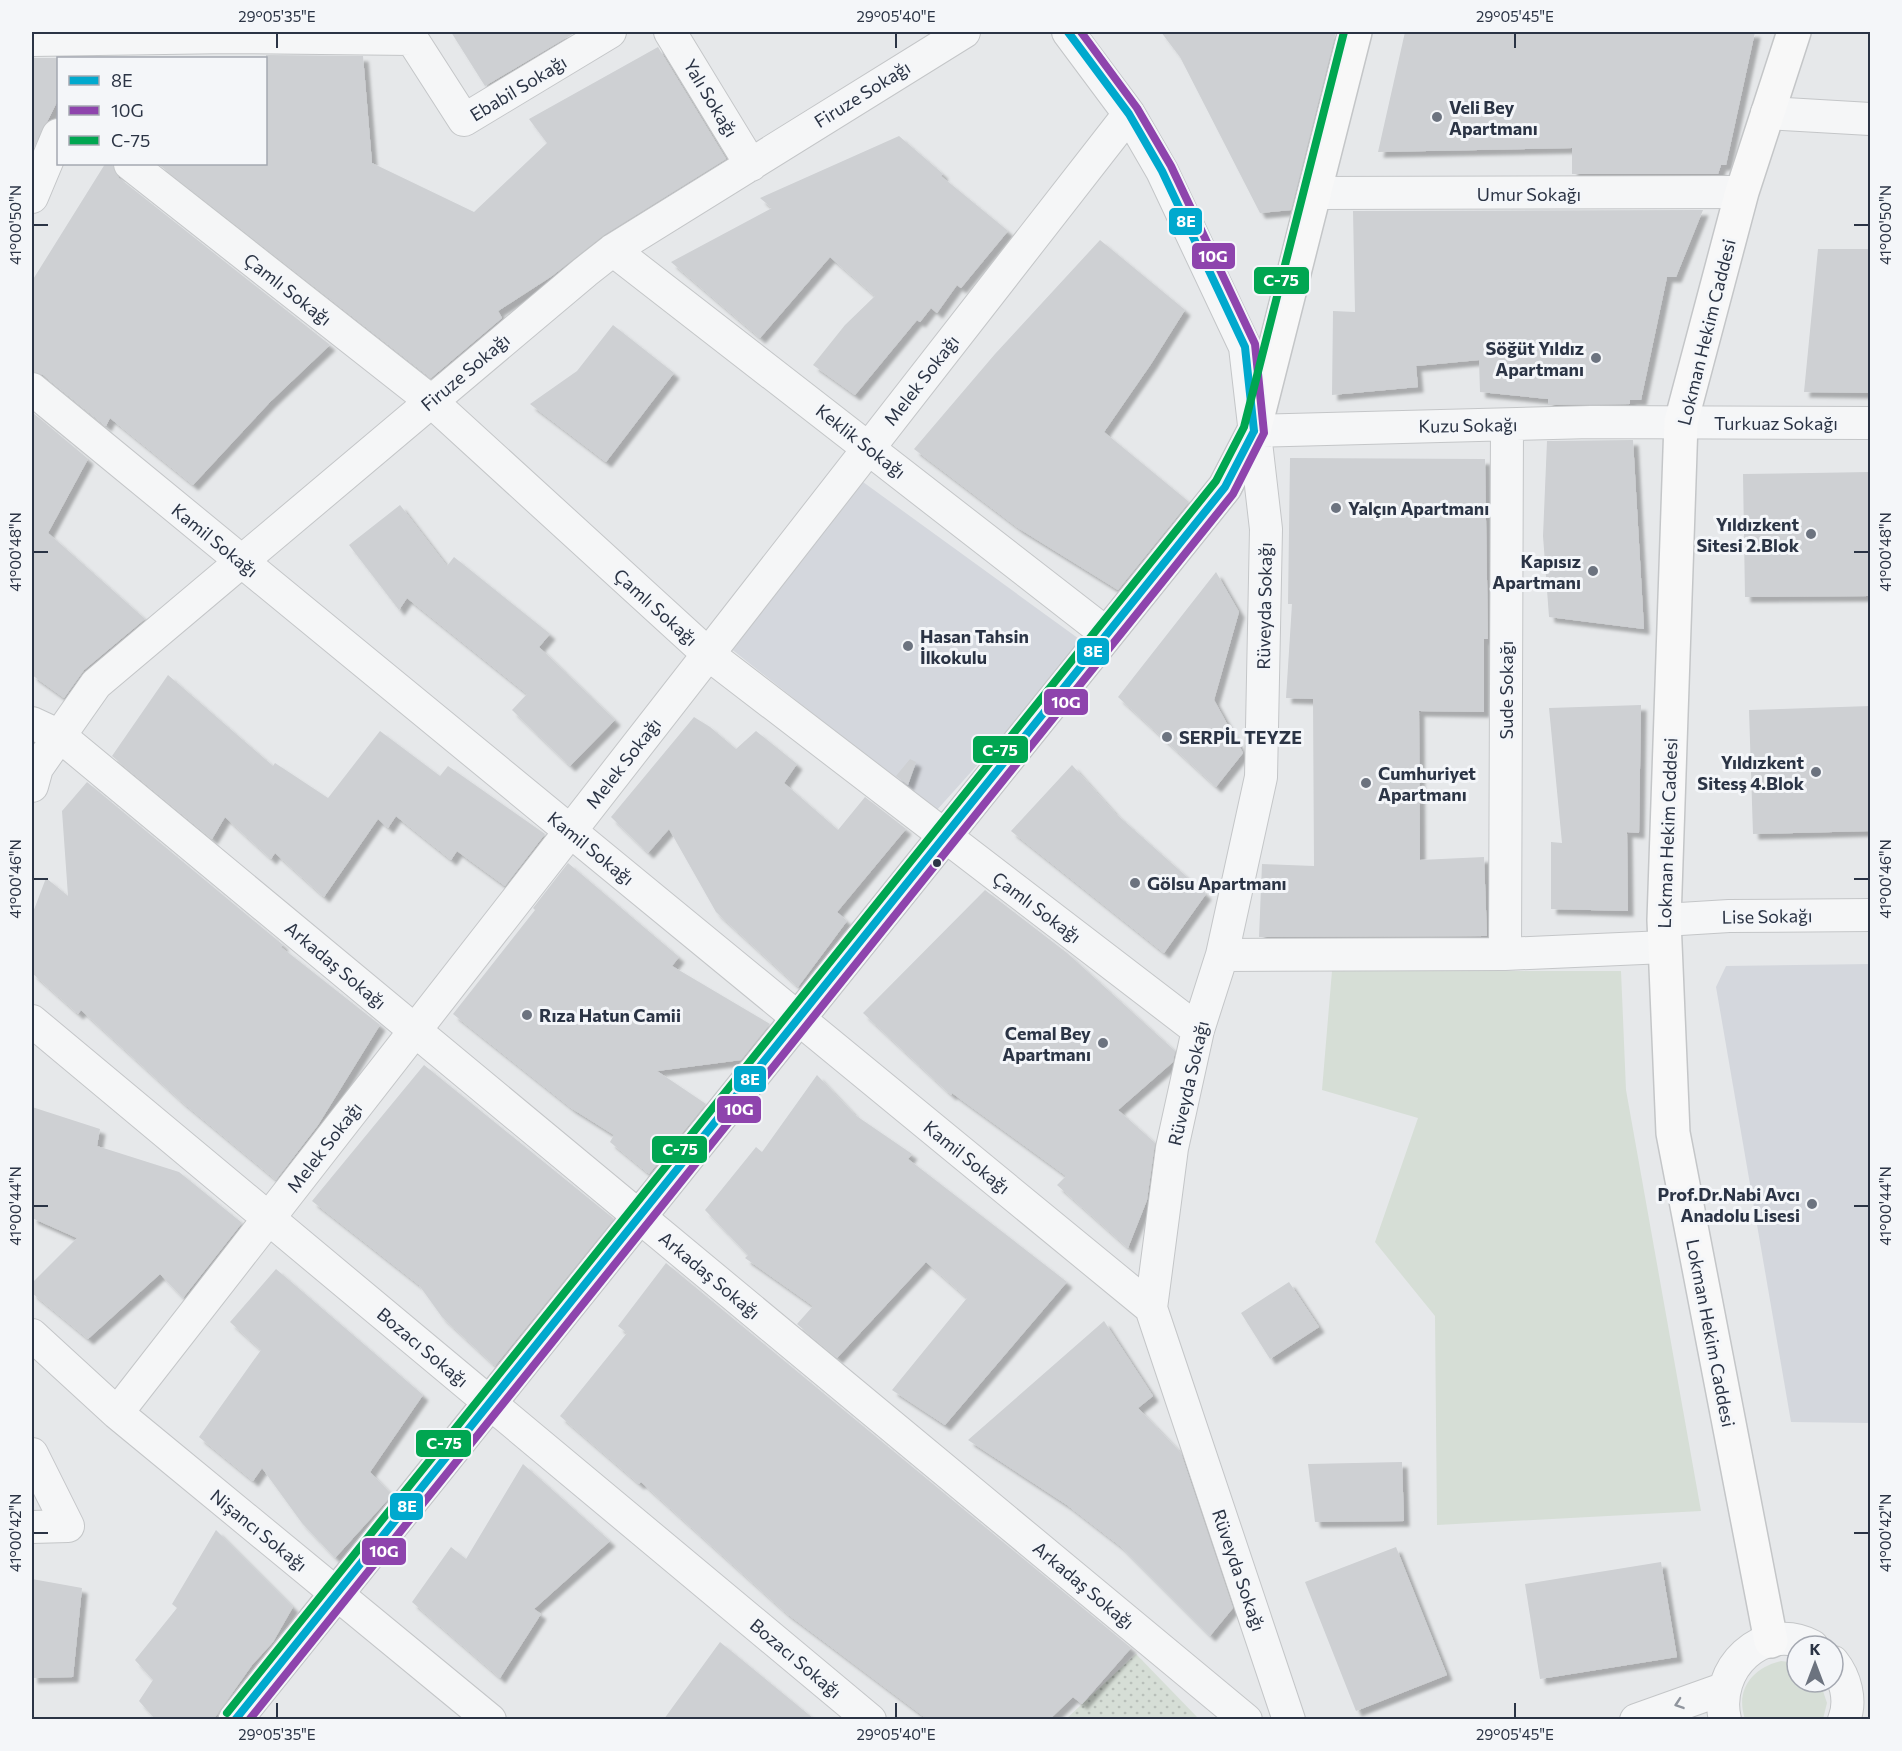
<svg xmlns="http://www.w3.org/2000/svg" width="1902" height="1751" font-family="Commissioner,sans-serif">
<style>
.built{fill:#d4d7dd}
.grass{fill:#d6ded6}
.park{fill:url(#park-dots)}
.building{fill:#ced0d3;filter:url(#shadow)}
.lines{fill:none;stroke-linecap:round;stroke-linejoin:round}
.street-casing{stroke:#c4c6c8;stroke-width:34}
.secondary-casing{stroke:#c4c6c8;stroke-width:36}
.street{stroke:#f5f6f7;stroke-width:32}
.secondary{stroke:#f8f8f8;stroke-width:33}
.bus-1-casing{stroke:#f4f6f9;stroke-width:12}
.bus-2-casing{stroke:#f4f6f9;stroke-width:12}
.bus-3-casing{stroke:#f4f6f9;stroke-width:12}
.bus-1{stroke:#00a9ce;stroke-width:8}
.bus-2{stroke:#8e44ad;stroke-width:8}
.bus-3{stroke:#00a651;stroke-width:8}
.oneway{stroke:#90959e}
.ticks{fill:none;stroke:#2b3445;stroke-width:2}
.poi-dot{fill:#6c737f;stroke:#f4f6f9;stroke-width:2}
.bus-dot{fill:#2b3445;stroke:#f4f6f9;stroke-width:2}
.labels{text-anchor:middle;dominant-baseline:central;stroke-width:6;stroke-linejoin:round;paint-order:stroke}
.street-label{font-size:18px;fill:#2b3445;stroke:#f4f6f9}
.poi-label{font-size:18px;font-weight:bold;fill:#2b3445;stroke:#f4f6f9;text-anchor:start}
.line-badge{stroke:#f4f6f9;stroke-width:2}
.badge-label{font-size:16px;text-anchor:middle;font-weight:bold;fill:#fff}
.neatline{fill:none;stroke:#2b3445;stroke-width:2}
.ticks-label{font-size:15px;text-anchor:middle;fill:#2b3445}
</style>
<defs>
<pattern id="park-dots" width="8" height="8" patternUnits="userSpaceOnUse" patternTransform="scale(1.5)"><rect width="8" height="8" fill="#d6ded6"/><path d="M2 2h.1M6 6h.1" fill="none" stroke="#b8bfb9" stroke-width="1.8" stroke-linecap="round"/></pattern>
<filter id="shadow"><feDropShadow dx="5.5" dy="5.5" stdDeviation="1.5" flood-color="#0004"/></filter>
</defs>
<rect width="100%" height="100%" fill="#e6e8ea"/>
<!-- built -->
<path class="built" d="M 863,482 L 1086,644 L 936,811 L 730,648 Z
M 1870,964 L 1870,1423 L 1791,1422 L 1716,987 L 1726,966 Z"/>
<!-- grass -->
<path class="grass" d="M 1332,971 L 1621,971 L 1626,1090 L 1701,1511 L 1437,1525 L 1435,1316 L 1375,1242 L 1418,1118 L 1322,1090 Z
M 1781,1661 L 1797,1663 L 1797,1682 L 1820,1682 L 1827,1703 L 1823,1719 L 1745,1719 C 1735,1690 1752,1668 1781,1661 Z"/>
<!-- park -->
<path class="park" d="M 1136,1654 L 1199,1719 L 1066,1719 Z"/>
<!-- building -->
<path class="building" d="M 451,32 L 576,32 L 485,86 Z
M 1161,32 L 1336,32 L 1291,210 L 1260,213 L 1180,57 Z
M 1405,32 L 1755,32 L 1726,165 L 1721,165 L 1718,174 L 1572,174 L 1572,148 L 1378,152 Z
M 658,47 L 726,159 L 604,235 L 552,276 L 498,311 L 502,318 L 431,378 L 158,164 L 266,164 L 266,55 L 363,56 L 372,163 L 474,212 L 547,143 L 529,119 Z
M 32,58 L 58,58 L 58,100 L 32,152 Z
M 899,136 L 943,174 L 941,176 L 1008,231 L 961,288 L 957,285 L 937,313 L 931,308 L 920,322 L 917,320 L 855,395 L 813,365 L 845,325 L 875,296 L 830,257 L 760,338 L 671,262 L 772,208 L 760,198 Z
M 105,164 L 112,164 L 119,178 L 330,345 L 270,402 L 193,485 L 110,418 L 106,426 L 43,375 L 32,372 L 32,281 Z
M 1703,210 L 1676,277 L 1667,277 L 1641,400 L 1630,400 L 1630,404 L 1548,405 L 1548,399 L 1480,392 L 1479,360 L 1416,366 L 1418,387 L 1332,395 L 1333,311 L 1355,312 L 1353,211 Z
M 1100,240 L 1185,310 L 1151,364 L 1104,432 L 1189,502 L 1118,590 L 1018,528 L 914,449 L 995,354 Z
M 1818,249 L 1870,249 L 1870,393 L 1804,392 Z
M 613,325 L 674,373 L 606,462 L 530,404 L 577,371 Z
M 32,412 L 88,459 L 48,533 L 145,619 L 84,670 L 64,698 L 32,675 Z
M 1633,440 L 1644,629 L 1549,617 L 1543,536 L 1547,441 Z
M 1290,458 L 1485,459 L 1488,639 L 1484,639 L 1484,712 L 1419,711 L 1420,860 L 1484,857 L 1487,936 L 1259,937 L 1262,864 L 1314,866 L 1313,699 L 1286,698 L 1292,604 L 1288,604 Z
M 1870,472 L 1870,596 L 1745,597 L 1743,474 Z
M 400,505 L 447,566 L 454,557 L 550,634 L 539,647 L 615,720 L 570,766 L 512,710 L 527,694 L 407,598 L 399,610 L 349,545 Z
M 1216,572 L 1239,612 L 1214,700 L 1243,753 L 1216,787 L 1118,697 Z
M 168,675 L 273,766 L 275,763 L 328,798 L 380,731 L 440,776 L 448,766 L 545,834 L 505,886 L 457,851 L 451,860 L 396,816 L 388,828 L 378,819 L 324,897 L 275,853 L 271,859 L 225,817 L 212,839 L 112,756 Z
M 1641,705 L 1639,833 L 1627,832 L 1628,911 L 1551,909 L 1551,842 L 1562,843 L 1549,708 Z
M 1870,706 L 1870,831 L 1753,834 L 1749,710 Z
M 694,717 L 710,727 L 736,749 L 756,731 L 797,764 L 784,783 L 838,830 L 865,797 L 906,829 L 837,912 L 847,921 L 798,987 L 716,912 L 669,829 L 648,853 L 611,817 Z
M 910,759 L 916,762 L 908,785 L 896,776 Z
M 1072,765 L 1115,813 L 1206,894 L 1164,953 L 1011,831 Z
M 87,782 L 283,945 L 281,947 L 380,1025 L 318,1125 L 276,1180 L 182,1102 L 81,1010 L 78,1014 L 32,973 L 32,915 L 46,878 L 68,896 L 62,811 Z
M 568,863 L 679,957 L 672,966 L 770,1024 L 741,1060 L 657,1071 L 706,1104 L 649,1174 L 610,1142 L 614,1135 L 571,1108 L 453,1014 L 535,910 L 533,908 Z
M 985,890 L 1067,953 L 1175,1051 L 1173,1062 L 1118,1110 L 1155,1143 L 1147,1200 L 1128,1248 L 1057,1185 L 1066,1176 L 952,1093 L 951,1095 L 863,1013 Z
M 424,1065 L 614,1219 L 495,1366 L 442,1317 L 419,1285 L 312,1201 Z
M 817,1075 L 855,1115 L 912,1154 L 908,1159 L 1067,1282 L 945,1425 L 892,1390 L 967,1298 L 926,1262 L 837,1358 L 797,1324 L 813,1306 L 745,1258 L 748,1255 L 705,1210 L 756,1147 L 762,1152 Z
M 32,1107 L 100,1129 L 97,1146 L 179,1172 L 242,1223 L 183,1298 L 160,1274 L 88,1339 L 32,1293 L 32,1283 L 77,1238 L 32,1218 Z
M 666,1263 L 1131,1648 L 1082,1704 L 1073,1697 L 1050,1719 L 927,1719 L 786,1613 L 641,1482 L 639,1484 L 560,1416 L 627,1333 L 618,1326 Z
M 276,1269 L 423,1395 L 370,1472 L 392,1495 L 335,1558 L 302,1523 L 262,1468 L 253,1481 L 199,1437 L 261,1350 L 230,1322 Z
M 1289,1282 L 1319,1327 L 1270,1359 L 1241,1313 Z
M 1104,1321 L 1153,1396 L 1138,1408 L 1181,1453 L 1233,1608 L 1210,1636 L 1120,1546 L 1067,1505 L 968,1440 Z
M 1402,1462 L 1404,1521 L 1315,1522 L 1308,1464 Z
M 523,1464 L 610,1541 L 534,1609 L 541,1614 L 500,1678 L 412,1602 L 451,1547 L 466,1559 Z
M 216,1530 L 293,1607 L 273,1642 L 252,1665 L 214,1719 L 155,1719 L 139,1701 L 153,1680 L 135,1660 L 177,1608 L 172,1604 Z
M 1396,1547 L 1447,1675 L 1356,1711 L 1305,1582 Z
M 1661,1562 L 1677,1657 L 1540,1679 L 1525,1584 Z
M 32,1579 L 82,1588 L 73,1677 L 32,1678 Z
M 720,1642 L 814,1719 L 664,1719 Z"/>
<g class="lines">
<!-- street casing -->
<g class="street-casing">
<path id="street" d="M 670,32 L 751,165
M 1068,32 L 1129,114 L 1162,171 L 1245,347 L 1266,529 L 1261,777 L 1222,955 L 1198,1030 L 1172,1148 L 1151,1308 L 1289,1720
M 32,40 L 230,37 L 412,39 L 464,120 L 610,32
M 1767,113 L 1870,119
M 130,164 L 431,401 L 708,654 L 1198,1030
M 1315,193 L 1742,192
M 32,197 L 58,135
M 613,250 L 1107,634
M 32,389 L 1151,1308
M 1254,431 L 1591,422 L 1870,423
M 32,723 L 60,736 L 1246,1720
M 32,786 L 37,768 L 96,684 L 585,272 L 613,250 L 964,32
M 1664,920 L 1729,916 L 1870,915
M 1505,954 L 1507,425
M 1222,955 L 1505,954 L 1665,947
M 32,1021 L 870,1720
M 32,1335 L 117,1413 L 490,1720
M 117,1413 L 1129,114
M 32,1454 L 68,1526 L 32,1527
M 1833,1662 C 1845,1677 1852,1700 1844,1720
M 1636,1720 L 1723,1689
M 1725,1720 C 1713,1669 1762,1620 1812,1646"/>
</g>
<!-- secondary casing -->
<g class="secondary-casing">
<path id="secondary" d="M 1771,1641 L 1673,1133 L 1664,920 L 1681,422 L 1742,192 L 1794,32
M 235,1720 L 1225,487 L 1254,431 L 1355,32"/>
</g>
<!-- street -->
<use href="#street" class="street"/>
<!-- secondary -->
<use href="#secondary" class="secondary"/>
<!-- bus-1 casing -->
<g class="bus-1-casing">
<path id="bus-1" d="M 1068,32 L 1129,114 L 1162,171 L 1245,347 L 1254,431
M 235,1720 L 1225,487 L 1254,431"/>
</g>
<!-- bus-2 casing -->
<g class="bus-2-casing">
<path id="bus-2" d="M 249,1720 L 1233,494 L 1264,433 L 1255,344 L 1171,166 L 1137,108 L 1081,32"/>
</g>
<!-- bus-3 casing -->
<g class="bus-3-casing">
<path id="bus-3" d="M 227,1713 L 1216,481 L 1244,427 L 1344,32"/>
</g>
<!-- bus-1 -->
<use href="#bus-1" class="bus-1"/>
<!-- bus-2 -->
<use href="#bus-2" class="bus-2"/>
<!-- bus-3 -->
<use href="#bus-3" class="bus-3"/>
</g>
<!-- one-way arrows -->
<defs><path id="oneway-chevron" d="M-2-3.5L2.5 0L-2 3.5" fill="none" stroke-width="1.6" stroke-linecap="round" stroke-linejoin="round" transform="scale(1.5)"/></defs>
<use class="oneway" href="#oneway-chevron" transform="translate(1679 1704) rotate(161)"/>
<!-- ticks -->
<path class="ticks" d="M 277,33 L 277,48M 896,33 L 896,48M 1515,33 L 1515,48M 33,225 L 48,225M 1854,225 L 1869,225M 33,552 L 48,552M 1854,552 L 1869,552M 33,879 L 48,879M 1854,879 L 1869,879M 33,1206 L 48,1206M 1854,1206 L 1869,1206M 33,1533 L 48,1533M 1854,1533 L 1869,1533M 277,1703 L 277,1718M 896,1703 L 896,1718M 1515,1703 L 1515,1718"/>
<!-- markers -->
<g class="poi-dot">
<circle cx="1437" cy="117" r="6"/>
<circle cx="1596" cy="358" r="6"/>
<circle cx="1336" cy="508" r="6"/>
<circle cx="1811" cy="534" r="6"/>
<circle cx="1593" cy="571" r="6"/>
<circle cx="908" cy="646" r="6"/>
<circle cx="1167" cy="737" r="6"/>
<circle cx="1816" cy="772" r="6"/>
<circle cx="1366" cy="783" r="6"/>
<circle cx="1135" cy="883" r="6"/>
<circle cx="527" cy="1015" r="6"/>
<circle cx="1103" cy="1043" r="6"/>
<circle cx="1812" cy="1204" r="6"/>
</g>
<circle class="bus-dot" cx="937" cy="863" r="5"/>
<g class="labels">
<!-- street labels -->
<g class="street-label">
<text transform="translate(518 88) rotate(-31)">Ebabil Sokağı</text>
<text transform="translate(862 94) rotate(-32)">Firuze Sokağı</text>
<text transform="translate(711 98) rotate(59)">Yalı Sokağı</text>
<text x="1529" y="194">Umur Sokağı</text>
<text transform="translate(288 289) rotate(38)">Çamlı Sokağı</text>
<text transform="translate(1706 332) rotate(-76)">Lokman Hekim Caddesi</text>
<text transform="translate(465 372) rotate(-40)">Firuze Sokağı</text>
<text transform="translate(921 380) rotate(-52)">Melek Sokağı</text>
<text x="1776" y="423">Turkuaz Sokağı</text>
<text transform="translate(1468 425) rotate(-1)">Kuzu Sokağı</text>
<text transform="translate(861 441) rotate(38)">Keklik Sokağı</text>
<text transform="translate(215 540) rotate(39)">Kamil Sokağı</text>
<text transform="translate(1264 606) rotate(-89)">Rüveyda Sokağı</text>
<text transform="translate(656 607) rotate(42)">Çamlı Sokağı</text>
<text transform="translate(1506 690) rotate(-90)">Sude Sokağı</text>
<text transform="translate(623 763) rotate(-52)">Melek Sokağı</text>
<text transform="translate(1667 833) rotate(-88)">Lokman Hekim Caddesi</text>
<text transform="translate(591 848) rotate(39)">Kamil Sokağı</text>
<text transform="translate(1037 907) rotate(37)">Çamlı Sokağı</text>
<text transform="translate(1767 916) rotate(-1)">Lise Sokağı</text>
<text transform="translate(336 965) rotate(40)">Arkadaş Sokağı</text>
<text transform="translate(1188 1083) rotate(-77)">Rüveyda Sokağı</text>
<text transform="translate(324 1147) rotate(-52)">Melek Sokağı</text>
<text transform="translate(967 1157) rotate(39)">Kamil Sokağı</text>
<text transform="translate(710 1275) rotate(40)">Arkadaş Sokağı</text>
<text transform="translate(1711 1333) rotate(79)">Lokman Hekim Caddesi</text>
<text transform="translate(423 1347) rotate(40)">Bozacı Sokağı</text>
<text transform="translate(259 1530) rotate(39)">Nişancı Sokağı</text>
<text transform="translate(1239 1570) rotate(71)">Rüveyda Sokağı</text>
<text transform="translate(1084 1585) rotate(40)">Arkadaş Sokağı</text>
<text transform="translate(796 1658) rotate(40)">Bozacı Sokağı</text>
</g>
<!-- poi labels -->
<g class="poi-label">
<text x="1449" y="107">Veli Bey<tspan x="1449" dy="21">Apartmanı</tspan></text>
<text x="1584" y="348" text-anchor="end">Söğüt Yıldız<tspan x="1584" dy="21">Apartmanı</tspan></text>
<text x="1348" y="508">Yalçın Apartmanı</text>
<text x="1799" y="524" text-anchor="end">Yıldızkent<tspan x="1799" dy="21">Sitesi 2.Blok</tspan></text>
<text x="1581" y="561" text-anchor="end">Kapısız<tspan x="1581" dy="21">Apartmanı</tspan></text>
<text x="920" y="636">Hasan Tahsin<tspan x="920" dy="21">İlkokulu</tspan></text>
<text x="1179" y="737">SERPİL TEYZE</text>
<text x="1804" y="762" text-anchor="end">Yıldızkent<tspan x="1804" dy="21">Sitesş 4.Blok</tspan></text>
<text x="1378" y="773">Cumhuriyet<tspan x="1378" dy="21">Apartmanı</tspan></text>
<text x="1147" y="883">Gölsu Apartmanı</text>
<text x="539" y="1015">Rıza Hatun Camii</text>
<text x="1091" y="1033" text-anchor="end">Cemal Bey<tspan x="1091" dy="21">Apartmanı</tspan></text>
<text x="1800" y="1194" text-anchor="end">Prof.Dr.Nabi Avcı<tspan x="1800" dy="21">Anadolu Lisesi</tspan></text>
</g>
</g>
<g class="line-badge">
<rect x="1168" y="207" width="35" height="29" rx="6" fill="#00a9ce"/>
<rect x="1191" y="242" width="45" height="28" rx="6" fill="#8e44ad"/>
<rect x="1253" y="266" width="57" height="29" rx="6" fill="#00a651"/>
<rect x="1076" y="637" width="34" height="29" rx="6" fill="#00a9ce"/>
<rect x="1043" y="688" width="46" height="28" rx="6" fill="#8e44ad"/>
<rect x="972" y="735" width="57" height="29" rx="6" fill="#00a651"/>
<rect x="733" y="1065" width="34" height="28" rx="6" fill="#00a9ce"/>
<rect x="716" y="1095" width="46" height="29" rx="6" fill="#8e44ad"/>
<rect x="651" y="1135" width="57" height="29" rx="6" fill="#00a651"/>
<rect x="415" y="1429" width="57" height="29" rx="6" fill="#00a651"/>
<rect x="389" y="1492" width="35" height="29" rx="6" fill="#00a9ce"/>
<rect x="361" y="1537" width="46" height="29" rx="6" fill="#8e44ad"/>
</g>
<g class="badge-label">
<text x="1186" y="227">8E</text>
<text x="1213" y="262">10G</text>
<text x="1281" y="286">C-75</text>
<text x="1093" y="657">8E</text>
<text x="1066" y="708">10G</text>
<text x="1000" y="756">C-75</text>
<text x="750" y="1085">8E</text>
<text x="739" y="1115">10G</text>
<text x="680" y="1155">C-75</text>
<text x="444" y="1449">C-75</text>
<text x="407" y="1512">8E</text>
<text x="384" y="1557">10G</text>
</g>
<!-- border -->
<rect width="1902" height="1751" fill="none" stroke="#f4f6f9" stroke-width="66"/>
<!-- legend -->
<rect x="57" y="57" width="210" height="108" fill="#f4f6f9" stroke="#a4a8b1" stroke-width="1.5"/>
<rect x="69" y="76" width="30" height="9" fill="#00a9ce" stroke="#a4a8b1" stroke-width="1.5"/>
<text x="111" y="87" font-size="18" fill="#2b3445">8E</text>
<rect x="69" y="106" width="30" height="9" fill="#8e44ad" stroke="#a4a8b1" stroke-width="1.5"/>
<text x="111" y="117" font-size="18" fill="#2b3445">10G</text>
<rect x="69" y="136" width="30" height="9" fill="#00a651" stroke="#a4a8b1" stroke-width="1.5"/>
<text x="111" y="147" font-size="18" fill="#2b3445">C-75</text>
<!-- north arrow -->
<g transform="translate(1815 1664)"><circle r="28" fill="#f4f6f9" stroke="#a4a8b1" stroke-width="1.5"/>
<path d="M0-4.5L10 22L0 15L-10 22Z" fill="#6c737f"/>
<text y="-9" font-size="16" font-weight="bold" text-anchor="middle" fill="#2b3445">K</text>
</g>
<rect x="33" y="33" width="1836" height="1685" class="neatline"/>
<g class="ticks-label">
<text x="277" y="22">29°05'35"E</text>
<text x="896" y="22">29°05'40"E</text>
<text x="1515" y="22">29°05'45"E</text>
<text transform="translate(16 225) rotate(-90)" y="5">41°00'50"N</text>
<text transform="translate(1886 225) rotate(-90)" y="5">41°00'50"N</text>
<text transform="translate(16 552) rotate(-90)" y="5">41°00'48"N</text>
<text transform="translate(1886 552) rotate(-90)" y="5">41°00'48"N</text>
<text transform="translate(16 879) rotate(-90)" y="5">41°00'46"N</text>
<text transform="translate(1886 879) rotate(-90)" y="5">41°00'46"N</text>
<text transform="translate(16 1206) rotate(-90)" y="5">41°00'44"N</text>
<text transform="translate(1886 1206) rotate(-90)" y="5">41°00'44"N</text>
<text transform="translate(16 1533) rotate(-90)" y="5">41°00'42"N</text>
<text transform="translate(1886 1533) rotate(-90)" y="5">41°00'42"N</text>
<text x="277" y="1740">29°05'35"E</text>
<text x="896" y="1740">29°05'40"E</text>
<text x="1515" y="1740">29°05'45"E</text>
</g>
</svg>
